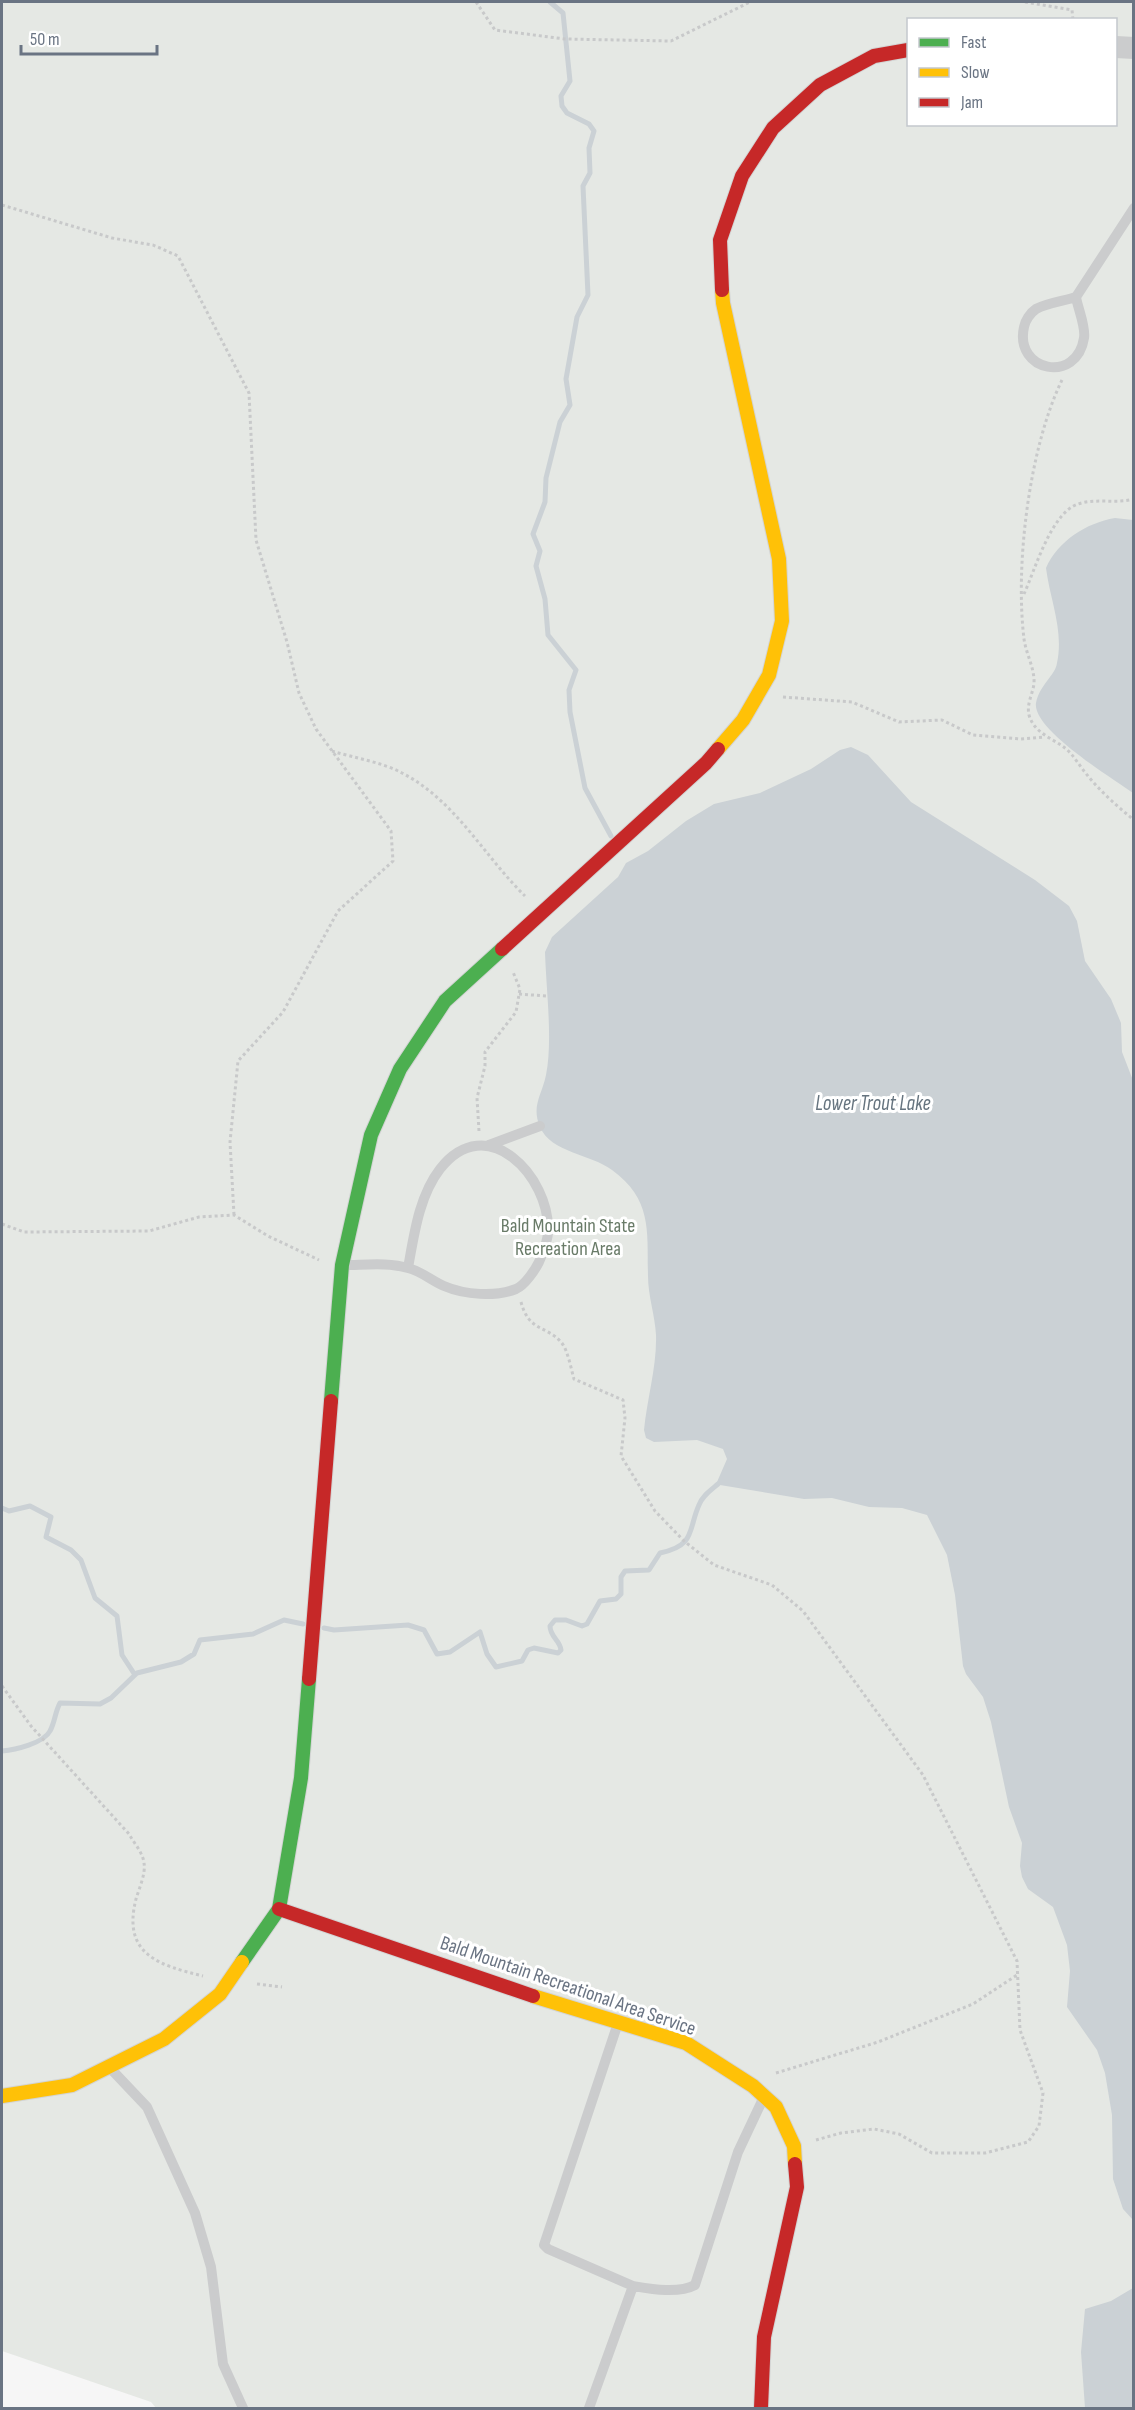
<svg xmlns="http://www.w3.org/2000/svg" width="1135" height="2410" font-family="'Sofia Sans Condensed',sans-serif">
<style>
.green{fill:#e5e8e4;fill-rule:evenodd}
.water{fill:#cbd1d5}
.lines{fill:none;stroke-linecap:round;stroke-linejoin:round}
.stream{stroke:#cbd1d5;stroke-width:5}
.fast-casing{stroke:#d3d4d4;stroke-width:16}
.slow-casing{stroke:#d3d4d4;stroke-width:16}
.jam-casing{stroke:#d3d4d4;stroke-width:16}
.path{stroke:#c8c9ca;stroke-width:3;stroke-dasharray:3 3;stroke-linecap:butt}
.lane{stroke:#cbcccd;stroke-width:10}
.street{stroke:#cbcccd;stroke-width:22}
.fast{stroke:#4caf50;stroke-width:14}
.slow{stroke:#ffc107;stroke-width:14}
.jam{stroke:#c62828;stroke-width:14}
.labels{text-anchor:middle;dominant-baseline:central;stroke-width:6;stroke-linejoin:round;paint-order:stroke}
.park-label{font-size:20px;fill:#697b68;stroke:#fff}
.street-label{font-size:20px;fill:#6a7483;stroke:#fff}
.water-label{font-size:21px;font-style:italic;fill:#66747f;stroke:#fff}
</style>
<rect width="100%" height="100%" fill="#f6f6f6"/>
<!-- green -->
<path class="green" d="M 2,2 L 1133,2 L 1133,2408 L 156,2408 L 151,2402 L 2,2351 ZM 908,20 L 1116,20 L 1116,124 L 908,124 Z"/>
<!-- water -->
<path class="water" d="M 1115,518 L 1133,520 L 1133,793 C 1112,778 1032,729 1036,703 C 1040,684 1055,676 1057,663 C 1064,630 1050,600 1046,568 C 1058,541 1086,523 1115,518 Z
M 851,747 L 868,755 L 911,802 L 1035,880 L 1069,906 L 1077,921 L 1085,961 L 1111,999 L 1121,1023 L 1122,1052 L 1134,1083 L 1133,2220 L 1123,2209 L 1113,2179 L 1112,2115 L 1105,2073 L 1097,2050 L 1067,2007 L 1070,1971 L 1067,1945 L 1053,1907 L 1028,1889 L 1022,1877 L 1020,1866 L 1022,1843 L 1009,1807 L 991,1722 L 983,1697 L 966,1674 L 963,1666 L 955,1595 L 947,1555 L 927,1515 L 902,1508 L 869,1507 L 832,1498 L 804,1499 L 720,1485 L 717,1482 L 727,1459 L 723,1449 L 697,1440 L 654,1442 L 646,1438 L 644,1430 C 647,1399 657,1366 656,1335 C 655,1315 648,1296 648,1276 C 647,1232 653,1200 612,1170 C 591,1154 551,1153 540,1127 C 531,1106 542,1095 546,1075 C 553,1041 546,988 545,952 L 552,937 L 618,877 L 626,863 L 648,851 L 686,821 L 714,804 L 760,793 L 811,769 L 840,750 Z
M 1133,2288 L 1133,2408 L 1085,2408 L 1081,2352 L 1085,2309 L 1111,2301 Z"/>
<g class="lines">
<!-- stream -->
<path class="stream" d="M 550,2 L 563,13 L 570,81 L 561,96 L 562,106 L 567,113 L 589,124 L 594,131 L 589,148 L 590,173 L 583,186 L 588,295 L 577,317 L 566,379 L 570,405 L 560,422 L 546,478 L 545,502 L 533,534 L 540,551 L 536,566 L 545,599 L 548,635 L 576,670 L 569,690 L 570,712 L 585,788 L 611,836
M 2,1508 L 9,1511 L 30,1506 L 51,1517 L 46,1537 L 71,1550 L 81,1560 L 95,1598 L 117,1616 L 122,1655 L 135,1675
M 324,1628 L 334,1630 L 408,1625 L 424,1630 L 437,1654 L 450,1652 L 480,1632 L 487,1654 L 496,1667 L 522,1661 L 528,1650 L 534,1648 L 558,1653 L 561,1650 C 560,1640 550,1637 550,1626 L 555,1620 L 566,1620 L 582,1626 L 587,1624 L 600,1601 L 616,1599 L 621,1594 L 621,1577 L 625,1571 L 649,1570 L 660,1553 C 696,1546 688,1529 699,1505 C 702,1496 711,1490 718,1484
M 2,1751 C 15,1750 44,1743 50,1731 C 55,1722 55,1712 60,1703 L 100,1704 L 111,1698 L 137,1673 L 181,1662 L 194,1654 L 200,1640 L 253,1634 L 284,1620 L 303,1624"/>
<!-- fast casing -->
<g class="fast-casing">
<path id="fast" d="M 331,1401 L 342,1265 L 371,1135 L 400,1069 L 445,1001 L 502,949
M 242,1962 L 279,1909 L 301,1778 L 309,1679"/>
</g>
<!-- slow casing -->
<g class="slow-casing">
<path id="slow" d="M 718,749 L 743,720 L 769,675 L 782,621 L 779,559 L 723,303 L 722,290
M 533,1996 L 686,2043 L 753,2086 L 776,2107 L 794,2146 L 795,2164
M 2,2096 L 72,2085 L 164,2039 L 220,1994 L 242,1962"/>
</g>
<!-- jam casing -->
<g class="jam-casing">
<path id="jam" d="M 722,290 L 720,240 L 742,176 L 773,128 L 820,85 L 874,56 L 908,50
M 502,949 L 706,763 L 718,749
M 309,1679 L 331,1401
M 279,1909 L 533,1996
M 761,2408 L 764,2337 L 797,2187 L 795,2164"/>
</g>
<!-- path -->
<path class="path" d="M 476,2 L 495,30 L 565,39 L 671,41 L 750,2
M 1025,2 L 1072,10 L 1073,20
M 2,205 L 112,238 L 153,245 L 178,256 L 249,393 L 256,540 L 287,642 L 299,693 L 316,729 L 391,831 L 393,861 L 338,911 L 283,1012 L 238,1061 L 230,1142 L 234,1215
M 1062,380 C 1029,448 1015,565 1024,639 C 1026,653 1033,665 1034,679 C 1035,691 1026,702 1029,715 C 1034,733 1052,738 1065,748 C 1074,755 1080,767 1088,776 C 1101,792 1118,807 1134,820
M 1024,594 C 1035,570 1051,513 1078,504 C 1095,498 1116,504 1134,499
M 783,697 L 852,702 L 899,722 L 942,720 L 973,735 L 1020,739 L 1044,737
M 332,751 C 354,758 382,762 402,773 C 455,800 484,856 525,896
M 519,994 L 546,996
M 479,1131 L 477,1098 L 485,1066 L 485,1052 L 516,1012 L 520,989 L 513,972
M 2,1224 L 24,1232 L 149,1231 L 199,1217 L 234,1215 L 268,1236 L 319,1260
M 521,1302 C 529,1332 546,1325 561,1342 C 568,1350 571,1369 574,1379 L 623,1400 L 625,1418 L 621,1456 L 655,1511 L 684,1541 L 714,1565 L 772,1585 L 803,1611 L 923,1775 L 1017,1961 L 1020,2030 L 1043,2093 L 1039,2126 L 1028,2142 L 985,2153 L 932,2153 L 899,2134 L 874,2129 L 841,2133 L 816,2140
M 2,1686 L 31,1726 L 129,1834 C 134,1843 143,1853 144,1863 C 146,1873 139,1889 136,1899 C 122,1954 158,1965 203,1976
M 257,1984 L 282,1987
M 776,2073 L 878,2042 L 973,2004 L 1017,1975"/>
<!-- lane -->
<path class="lane" d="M 1076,297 C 1078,309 1086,327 1084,338 C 1077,384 1014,372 1024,327 C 1025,321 1030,313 1036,309 C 1047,303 1064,301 1076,297 L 1134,208
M 489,1145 L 540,1126
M 344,1265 C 364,1265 389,1262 408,1268 C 421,1271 432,1281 444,1286 C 465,1295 495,1297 516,1289 C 525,1285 535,1270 539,1262 C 543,1252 548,1242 548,1231 C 550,1177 487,1109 440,1169 C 419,1196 414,1235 408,1268
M 111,2069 L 147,2107 L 195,2213 L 211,2267 L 223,2364 L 243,2408
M 633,2286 C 651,2289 678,2294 695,2285 L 738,2152 L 763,2099
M 589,2408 L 633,2286 L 548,2249 L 544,2245 L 617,2026"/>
<!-- street -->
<path class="street" d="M 1116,47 L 1134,48"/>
<!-- fast -->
<use href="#fast" class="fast"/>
<!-- slow -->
<use href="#slow" class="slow"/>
<!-- jam -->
<use href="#jam" class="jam"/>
</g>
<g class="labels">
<!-- park labels -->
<g class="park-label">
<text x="568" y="1226">Bald Mountain State<tspan x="568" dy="23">Recreation Area</tspan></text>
</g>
<!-- street labels -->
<g class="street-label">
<text transform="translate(568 1986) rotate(19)">Bald Mountain Recreational Area Service</text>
</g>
<!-- water labels -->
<g class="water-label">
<text x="873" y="1103">Lower Trout Lake</text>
</g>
</g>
<!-- border -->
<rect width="1135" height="2410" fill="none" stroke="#6a7483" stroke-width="6"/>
<!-- legend -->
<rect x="907" y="18" width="210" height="108" fill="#ffffff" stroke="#c3c7cd" stroke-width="1.5"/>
<rect x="919" y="38" width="30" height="9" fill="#4caf50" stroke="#c3c7cd" stroke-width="1.5"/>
<text x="961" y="48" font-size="18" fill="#6a7483">Fast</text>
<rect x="919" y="68" width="30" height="9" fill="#ffc107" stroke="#c3c7cd" stroke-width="1.5"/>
<text x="961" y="78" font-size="18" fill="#6a7483">Slow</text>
<rect x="919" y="98" width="30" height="9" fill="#c62828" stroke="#c3c7cd" stroke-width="1.5"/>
<text x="961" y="108" font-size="18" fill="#6a7483">Jam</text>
<!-- scale -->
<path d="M21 45v9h136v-9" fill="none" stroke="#6a7483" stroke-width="3"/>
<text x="30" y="45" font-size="18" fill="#6a7483" stroke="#ffffff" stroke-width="4.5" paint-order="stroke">50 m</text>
</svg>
